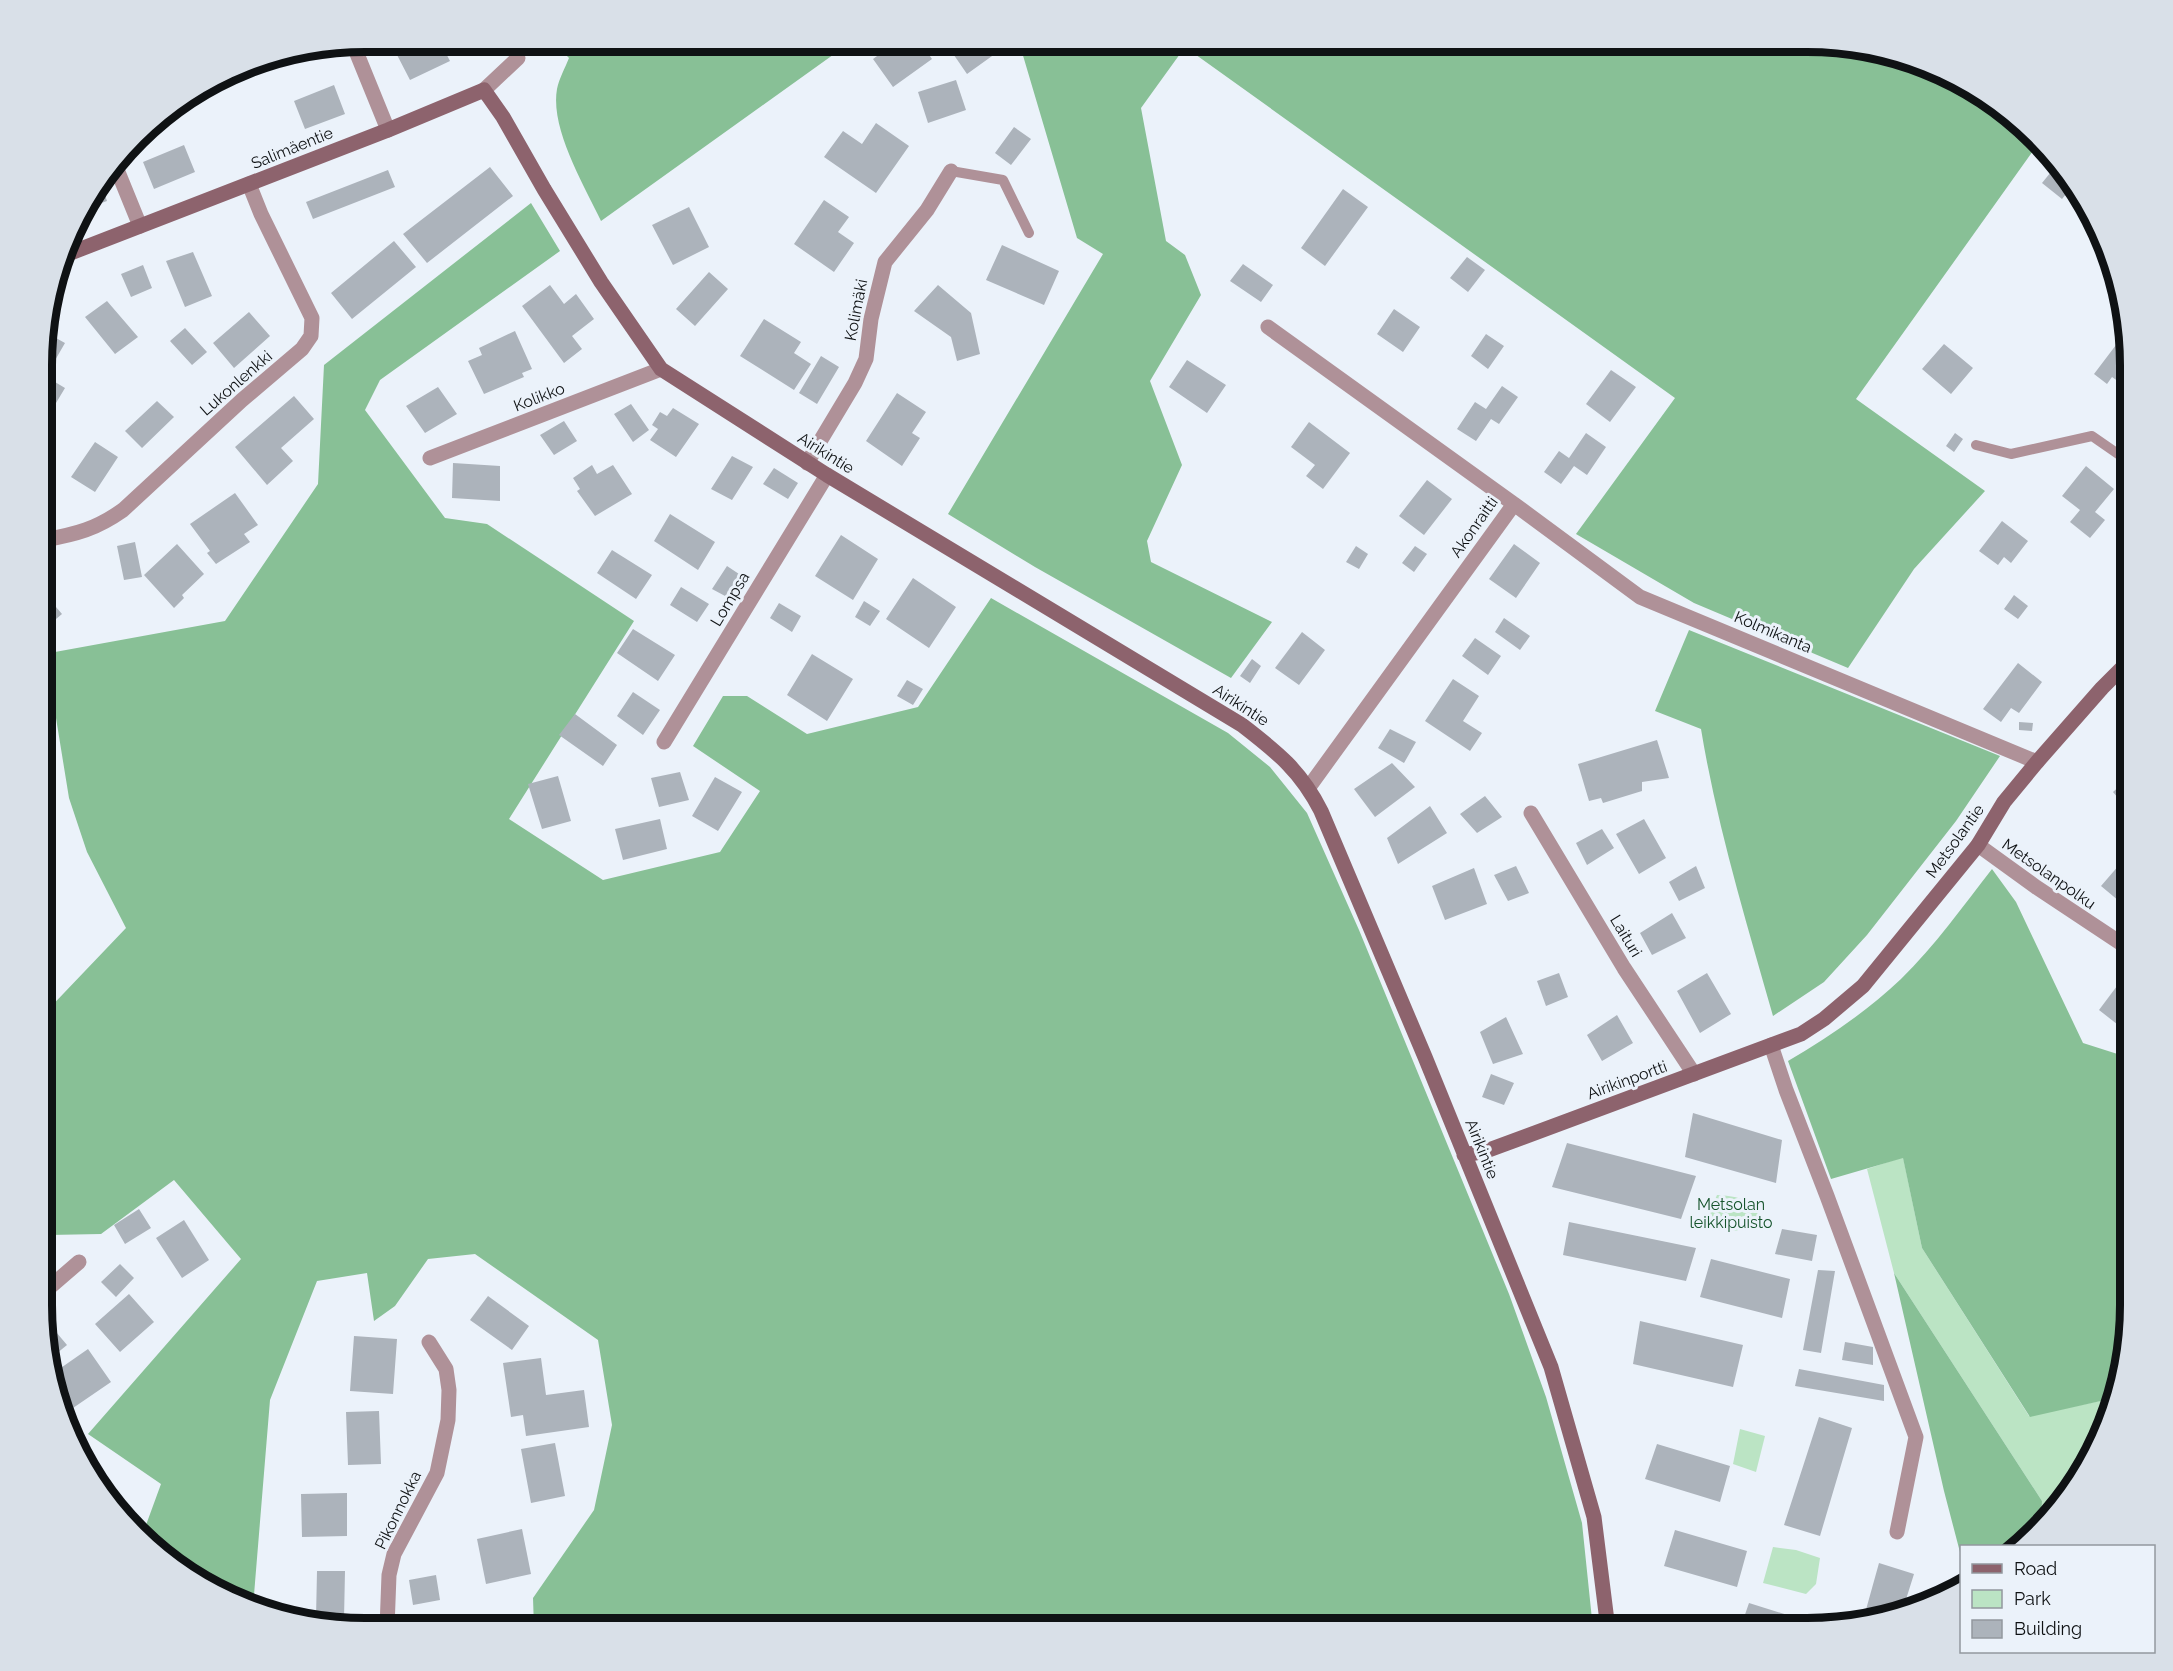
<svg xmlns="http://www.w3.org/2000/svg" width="2173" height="1671" font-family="Raleway,sans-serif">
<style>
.green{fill:#bbe4c4}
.forest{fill:#88c096}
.building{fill:#acb3bb}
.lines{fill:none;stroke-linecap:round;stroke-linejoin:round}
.lane{stroke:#af9198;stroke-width:10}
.street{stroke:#af9198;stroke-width:15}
.secondary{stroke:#8d636d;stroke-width:15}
.labels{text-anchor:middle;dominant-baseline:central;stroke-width:6;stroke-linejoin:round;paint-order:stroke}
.street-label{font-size:16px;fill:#0f1214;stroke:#ebf2fa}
.park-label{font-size:16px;fill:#16542c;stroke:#ebf2fa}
.rim{fill:none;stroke:#0f1214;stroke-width:8}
</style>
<rect width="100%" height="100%" fill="#ebf2fa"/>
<!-- green -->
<path class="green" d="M 1903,1157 L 1922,1248 L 2029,1416 L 2114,1398 L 2106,1430 L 2051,1518 L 2041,1526 L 2042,1501 L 1894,1273 L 1867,1169 Z
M 1717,1195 C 1734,1196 1752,1198 1759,1216 C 1741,1237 1728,1231 1704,1226 Z
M 1740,1429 L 1765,1436 L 1756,1472 L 1733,1464 Z
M 1773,1547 L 1796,1550 L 1820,1558 L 1816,1584 L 1806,1594 L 1763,1583 Z"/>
<!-- forest -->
<path class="forest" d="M 553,42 L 851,42 L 601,221 C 584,185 550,129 557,89 C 559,79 565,68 569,58 Z
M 1019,42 L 1828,43 L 1931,67 L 2020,122 L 2038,144 L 1856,399 L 1985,491 L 1914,569 L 1848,668 L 1694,603 L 1576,534 L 1675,398 L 1185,47 L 1141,108 L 1166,241 L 1185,255 L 1201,295 L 1150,381 L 1182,465 L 1147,541 L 1151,562 L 1272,622 L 1231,678 L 1035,567 L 948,514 L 1103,254 L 1077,238 Z
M 531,203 L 560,251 L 380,380 L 365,410 L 445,518 L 487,524 L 634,621 L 509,819 L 603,880 L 720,852 L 760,791 L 693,746 L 723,696 L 747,696 L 807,734 L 918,707 L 991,598 L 1228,733 L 1270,767 L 1307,813 L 1359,930 L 1509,1294 L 1546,1397 L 1582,1523 L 1593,1629 L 534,1628 L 533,1598 L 594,1510 L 612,1425 L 598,1340 L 475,1254 L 428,1259 L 395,1306 L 374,1321 L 367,1273 L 317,1281 L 270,1400 L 253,1607 L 242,1604 L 153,1549 L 142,1536 L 161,1484 L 88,1434 L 241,1259 L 174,1180 L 101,1234 L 49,1235 L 43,1227 L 43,1015 L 126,928 L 87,852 L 69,798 L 56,718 L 44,718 L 44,654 L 225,621 L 318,484 L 324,365 Z
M 1689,630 L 2000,756 L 1956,821 L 1867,935 L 1824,982 L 1773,1016 C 1746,921 1717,826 1701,729 L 1655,711 Z
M 1992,869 L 2016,902 L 2083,1043 L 2130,1058 L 2130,1292 L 2122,1318 L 2130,1324 L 2130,1327 L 2114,1398 L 2030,1417 L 1922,1248 L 1903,1158 L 1831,1179 L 1788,1061 C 1828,1038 1867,1011 1901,979 C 1935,946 1963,906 1992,869 Z
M 1894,1273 L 2042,1501 L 2041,1526 L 2014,1546 L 1962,1546 L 1961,1556 L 1944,1491 Z"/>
<!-- building -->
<path class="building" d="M 415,42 L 440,42 L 450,61 L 410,80 L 395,51 Z
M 896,42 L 920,42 L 932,59 L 893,87 L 873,59 Z
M 951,42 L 1004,42 L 1006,46 L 967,74 L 947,45 Z
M 956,80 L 966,110 L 928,123 L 918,92 Z
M 334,85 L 345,114 L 305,129 L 294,101 Z
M 876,123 L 909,146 L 876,193 L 824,157 L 843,131 L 862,144 Z
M 1014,127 L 1031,139 L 1011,165 L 995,153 Z
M 184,145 L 195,172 L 154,189 L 143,162 Z
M 490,167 L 513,196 L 427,263 L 403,234 Z
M 2055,167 L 2071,188 L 2062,199 L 2042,183 Z
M 388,170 L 395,187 L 313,219 L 306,202 Z
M 101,184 L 107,201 L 90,207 L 88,201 Z
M 1343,189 L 1368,207 L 1325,266 L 1301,248 Z
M 824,200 L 849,217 L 838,232 L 854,243 L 834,272 L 794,244 Z
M 689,207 L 709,247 L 673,265 L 652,225 Z
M 394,241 L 416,267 L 352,319 L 331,293 Z
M 1002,245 L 1059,271 L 1044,305 L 986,280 Z
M 193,252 L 212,296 L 185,307 L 166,261 Z
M 1467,257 L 1485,270 L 1468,292 L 1450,278 Z
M 1243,264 L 1273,285 L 1261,302 L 1230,281 Z
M 143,265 L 152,288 L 131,297 L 121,274 Z
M 709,272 L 728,289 L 695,326 L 676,309 Z
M 550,285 L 564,304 L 576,294 L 594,319 L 572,336 L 582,349 L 564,363 L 522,306 Z
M 938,285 L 971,313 L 980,354 L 957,361 L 951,337 L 914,311 Z
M 107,301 L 138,337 L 115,354 L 85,317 Z
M 1394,309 L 1420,327 L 1403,352 L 1377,334 Z
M 249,312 L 270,336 L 234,368 L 213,343 Z
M 764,319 L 801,342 L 794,353 L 811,364 L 794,390 L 740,356 Z
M 185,328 L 207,352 L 192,365 L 170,341 Z
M 515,331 L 532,369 L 522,373 L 524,377 L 484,394 L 468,361 L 482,355 L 479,348 Z
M 45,332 L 65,343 L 50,369 L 45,366 Z
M 1486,334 L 1504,346 L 1488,369 L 1471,356 Z
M 2119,341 L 2129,349 L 2131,371 L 2122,384 L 2112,377 L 2107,384 L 2094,374 Z
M 1944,344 L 1973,368 L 1951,394 L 1922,369 Z
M 821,356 L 839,367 L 817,404 L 799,393 Z
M 1187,360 L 1226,385 L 1207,413 L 1169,387 Z
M 1611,370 L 1636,387 L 1610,422 L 1586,404 Z
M 45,376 L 65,388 L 50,413 L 45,410 Z
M 1502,386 L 1518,397 L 1499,424 L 1491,419 L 1476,441 L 1457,429 L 1475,402 L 1486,409 Z
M 438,387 L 457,414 L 425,433 L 406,406 Z
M 897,393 L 926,412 L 912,433 L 920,438 L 902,466 L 866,441 Z
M 294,396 L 314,419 L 281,448 L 293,461 L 267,485 L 235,447 Z
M 157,401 L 174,417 L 142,448 L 125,431 Z
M 631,404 L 649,430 L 633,442 L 614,414 Z
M 673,408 L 699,424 L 676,457 L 650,440 L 658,429 L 652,425 L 660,412 L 667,416 Z
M 564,421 L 577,441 L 554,455 L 540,435 Z
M 1309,422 L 1350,453 L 1323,489 L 1306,476 L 1315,465 L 1291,447 Z
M 1586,433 L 1606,447 L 1587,475 L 1574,466 L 1561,484 L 1544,472 L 1559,451 L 1569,458 Z
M 1955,433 L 1963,439 L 1954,452 L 1946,446 Z
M 95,442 L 118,457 L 95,492 L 71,477 Z
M 732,456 L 753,467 L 732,500 L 711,489 Z
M 453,463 L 500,466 L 500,501 L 452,498 Z
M 592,465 L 597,474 L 613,465 L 632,494 L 595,516 L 577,491 L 580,489 L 573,478 Z
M 2086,466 L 2114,489 L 2095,512 L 2105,520 L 2090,538 L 2070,522 L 2080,510 L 2062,496 Z
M 774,468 L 798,483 L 788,499 L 763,484 Z
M 1427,480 L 1452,499 L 1424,535 L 1399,516 Z
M 235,493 L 258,525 L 244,534 L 250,542 L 216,564 L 207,553 L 210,551 L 190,524 Z
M 670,514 L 715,542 L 698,570 L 654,541 Z
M 2002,521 L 2028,541 L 2011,563 L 2004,557 L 1998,565 L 1979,551 Z
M 2131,523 L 2131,548 L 2118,538 Z
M 841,535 L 878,559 L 853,600 L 815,576 Z
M 135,542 L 142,577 L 124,580 L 117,546 Z
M 177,544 L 204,574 L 182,595 L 184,598 L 174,608 L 144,575 Z
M 1514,544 L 1540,563 L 1516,598 L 1489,579 Z
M 1356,546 L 1368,554 L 1359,569 L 1346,562 Z
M 1415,546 L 1427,554 L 1414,572 L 1402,563 Z
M 612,550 L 652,575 L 636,599 L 597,573 Z
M 727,566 L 742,576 L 727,597 L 712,589 Z
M 913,578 L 956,607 L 929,648 L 886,619 Z
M 681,587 L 709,604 L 697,622 L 670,605 Z
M 44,593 L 62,614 L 50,624 L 56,630 L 44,639 Z
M 2014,595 L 2028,606 L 2018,619 L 2004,609 Z
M 864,601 L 880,611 L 870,626 L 855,617 Z
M 779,603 L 801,616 L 792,632 L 770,618 Z
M 1504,618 L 1530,636 L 1520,650 L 1495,632 Z
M 633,629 L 675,655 L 658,681 L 617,653 Z
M 1302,632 L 1325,650 L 1299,685 L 1275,668 Z
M 1475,638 L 1501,656 L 1488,675 L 1462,656 Z
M 812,654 L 853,679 L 827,721 L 787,695 Z
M 1252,659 L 1261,666 L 1250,683 L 1240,676 Z
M 2018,663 L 2042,682 L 2019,713 L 2011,708 L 2001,722 L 1983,709 Z
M 1453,679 L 1479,696 L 1463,721 L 1482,733 L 1470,751 L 1425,721 Z
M 907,680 L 923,689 L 913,705 L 897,696 Z
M 633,692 L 660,710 L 643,735 L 617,716 Z
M 575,714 L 617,745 L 603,766 L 559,735 Z
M 2019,722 L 2033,723 L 2032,731 L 2019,730 Z
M 1390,729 L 1416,742 L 1404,763 L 1378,748 Z
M 1657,740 L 1669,778 L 1642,782 L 1642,791 L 1603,803 L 1601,798 L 1589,801 L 1578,764 Z
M 1392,763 L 1415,787 L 1375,817 L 1354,789 Z
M 680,772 L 689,800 L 659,807 L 651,778 Z
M 558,776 L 571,821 L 542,829 L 528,784 Z
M 2131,776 L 2131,797 L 2123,804 L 2113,792 Z
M 715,777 L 742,792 L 718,831 L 692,816 Z
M 1485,796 L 1502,817 L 1477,833 L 1460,814 Z
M 1430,806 L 1447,833 L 1398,864 L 1387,838 Z
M 660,819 L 667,849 L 623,860 L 615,829 Z
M 1644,819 L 1666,858 L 1639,874 L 1616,834 Z
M 1602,829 L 1614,848 L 1587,865 L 1576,843 Z
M 2120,864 L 2131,872 L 2131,911 L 2101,886 Z
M 1516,866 L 1529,893 L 1508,901 L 1494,875 Z
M 1696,866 L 1705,888 L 1679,901 L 1669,882 Z
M 1474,868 L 1487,904 L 1445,920 L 1432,886 Z
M 1672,913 L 1686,938 L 1652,955 L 1640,933 Z
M 1559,973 L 1568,997 L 1546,1006 L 1537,981 Z
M 1707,973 L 1731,1014 L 1700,1033 L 1677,991 Z
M 2117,986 L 2131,997 L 2131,1017 L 2122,1028 L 2099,1010 Z
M 1617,1015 L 1633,1043 L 1602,1061 L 1587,1035 Z
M 1506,1017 L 1523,1054 L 1493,1064 L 1480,1032 Z
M 1491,1074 L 1514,1083 L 1504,1105 L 1482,1097 Z
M 1693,1113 L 1782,1140 L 1776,1183 L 1685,1157 Z
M 1567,1143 L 1696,1176 L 1681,1219 L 1552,1187 Z
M 139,1209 L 151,1228 L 125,1244 L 114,1225 Z
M 184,1220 L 209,1260 L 182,1278 L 156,1238 Z
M 1569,1222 L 1696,1248 L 1686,1281 L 1563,1255 Z
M 1782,1229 L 1817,1235 L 1812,1261 L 1775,1254 Z
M 1711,1259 L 1790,1279 L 1782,1318 L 1700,1297 Z
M 120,1264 L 134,1278 L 116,1297 L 101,1282 Z
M 1818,1270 L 1835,1271 L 1821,1353 L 1803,1350 Z
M 129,1294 L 154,1322 L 120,1352 L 95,1324 Z
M 488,1296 L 529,1326 L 512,1350 L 470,1320 Z
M 1640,1321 L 1743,1345 L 1733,1387 L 1633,1364 Z
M 51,1326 L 67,1345 L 51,1358 L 44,1332 Z
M 354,1336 L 397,1339 L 393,1394 L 350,1391 Z
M 1845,1342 L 1873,1347 L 1873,1365 L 1842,1360 Z
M 88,1349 L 111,1382 L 73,1408 L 59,1388 L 55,1372 Z
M 541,1358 L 546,1395 L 584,1390 L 589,1427 L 526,1436 L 523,1415 L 511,1417 L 503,1363 Z
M 1799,1369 L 1884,1385 L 1884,1401 L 1795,1386 Z
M 379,1411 L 381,1464 L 348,1465 L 346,1412 Z
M 1819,1417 L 1852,1428 L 1820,1536 L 1784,1525 Z
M 555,1443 L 565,1496 L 531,1503 L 521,1449 Z
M 1657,1444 L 1730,1466 L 1720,1502 L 1645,1479 Z
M 347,1493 L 347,1536 L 302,1537 L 301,1494 Z
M 522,1529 L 531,1574 L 486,1584 L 477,1539 Z
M 1675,1530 L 1747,1551 L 1737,1587 L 1664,1566 Z
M 1879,1563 L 1914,1574 L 1902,1612 L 1871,1623 L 1862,1624 Z
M 317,1571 L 345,1571 L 344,1619 L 316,1618 Z
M 436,1575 L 440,1600 L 413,1605 L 409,1580 Z
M 1749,1603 L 1826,1627 L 1740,1629 Z
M 438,1619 L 440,1628 L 414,1628 L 413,1622 Z
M 509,1624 L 510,1628 L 479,1628 L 479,1626 Z"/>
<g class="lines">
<!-- lane -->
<path class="lane" d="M 951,171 L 1003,180 L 1029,233
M 1976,445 L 2011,454 L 2092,436 L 2131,463"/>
<!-- street -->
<path class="street" d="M 353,44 L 388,130
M 484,90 L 518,58
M 116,167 L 140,226
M 1268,327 L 1514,504 L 1309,787
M 430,458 L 661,369
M 807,463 L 855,383 L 866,359 L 871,319 L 885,262 L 927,210 L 951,171
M 1514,504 L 1640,597 L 2037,762
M 44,540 C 77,534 96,529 123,510 L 242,400 L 302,349 L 311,336 L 312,318 L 261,214 L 249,184
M 664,742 L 827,475
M 1531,813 L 1624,968 L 1694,1074
M 1978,845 L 2036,887 L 2131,950
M 1771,1045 L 1786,1090 L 1827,1196 L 1916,1437 L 1897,1532
M 43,1293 L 79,1262
M 387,1628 L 389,1575 L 394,1554 L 437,1473 L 448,1420 L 449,1390 L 446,1369 L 429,1342"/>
<!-- secondary -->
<path class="secondary" d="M 68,254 L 388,130 L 484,90 L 503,117 L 544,189 L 601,282 L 661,369 L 827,475 L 1242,725 C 1277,752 1301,771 1321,811 L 1425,1057 L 1551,1367 L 1594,1517 L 1608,1629
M 1464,1155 L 1486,1151 L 1801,1034 L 1824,1019 L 1863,986 L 1978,845 L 2004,802 L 2037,762 L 2102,688 L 2131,659"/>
</g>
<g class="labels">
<!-- street labels -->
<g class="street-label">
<text transform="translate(292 148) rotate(-22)">Salimäentie</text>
<text transform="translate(856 310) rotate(-79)">Kolimäki</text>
<text transform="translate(236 383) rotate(-41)">Lukonlenkki</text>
<text transform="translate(539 397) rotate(-21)">Kolikko</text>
<text transform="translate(826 453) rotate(32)">Airikintie</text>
<text transform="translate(1474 527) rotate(-55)">Akonraitti</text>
<text transform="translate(730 599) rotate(-59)">Lompsa</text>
<text transform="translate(1773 632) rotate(23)">Kolmikanta</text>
<text transform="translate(1241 705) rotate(33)">Airikintie</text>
<text transform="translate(1955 841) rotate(-54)">Metsolantie</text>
<text transform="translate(2049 874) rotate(35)">Metsolanpolku</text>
<text transform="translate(1626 936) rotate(59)">Laituri</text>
<text transform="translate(1627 1080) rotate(-20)">Airikinportti</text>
<text transform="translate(1482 1149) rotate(68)">Airikintie</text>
<text transform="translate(398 1510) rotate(-64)">Pikonnokka</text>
</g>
<!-- park labels -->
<g class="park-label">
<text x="1731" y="1204">Metsolan<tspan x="1731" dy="18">leikkipuisto</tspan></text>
</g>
</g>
<!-- crop -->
<path d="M0 0H2173V1671H0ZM365 52H1807A313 313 0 0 1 2120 365V1305A313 313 0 0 1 1807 1618H365A313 313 0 0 1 52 1305V365A313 313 0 0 1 365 52Z" fill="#d9e0e8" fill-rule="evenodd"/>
<path class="rim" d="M365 52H1807A313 313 0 0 1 2120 365V1305A313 313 0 0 1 1807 1618H365A313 313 0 0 1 52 1305V365A313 313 0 0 1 365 52Z"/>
<!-- legend -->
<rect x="1960" y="1545" width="195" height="108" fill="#ebf2fa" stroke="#93989e" stroke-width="1.5"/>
<rect x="1972" y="1564" width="30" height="9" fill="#8d636d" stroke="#93989e" stroke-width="1.5"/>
<text x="2014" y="1575" font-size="18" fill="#0f1214">Road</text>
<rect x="1972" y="1590" width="30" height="18" fill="#bbe4c4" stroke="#93989e" stroke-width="1.5"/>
<text x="2014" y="1605" font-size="18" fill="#0f1214">Park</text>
<rect x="1972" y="1620" width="30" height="18" fill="#acb3bb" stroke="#93989e" stroke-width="1.5"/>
<text x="2014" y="1635" font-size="18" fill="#0f1214">Building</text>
</svg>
